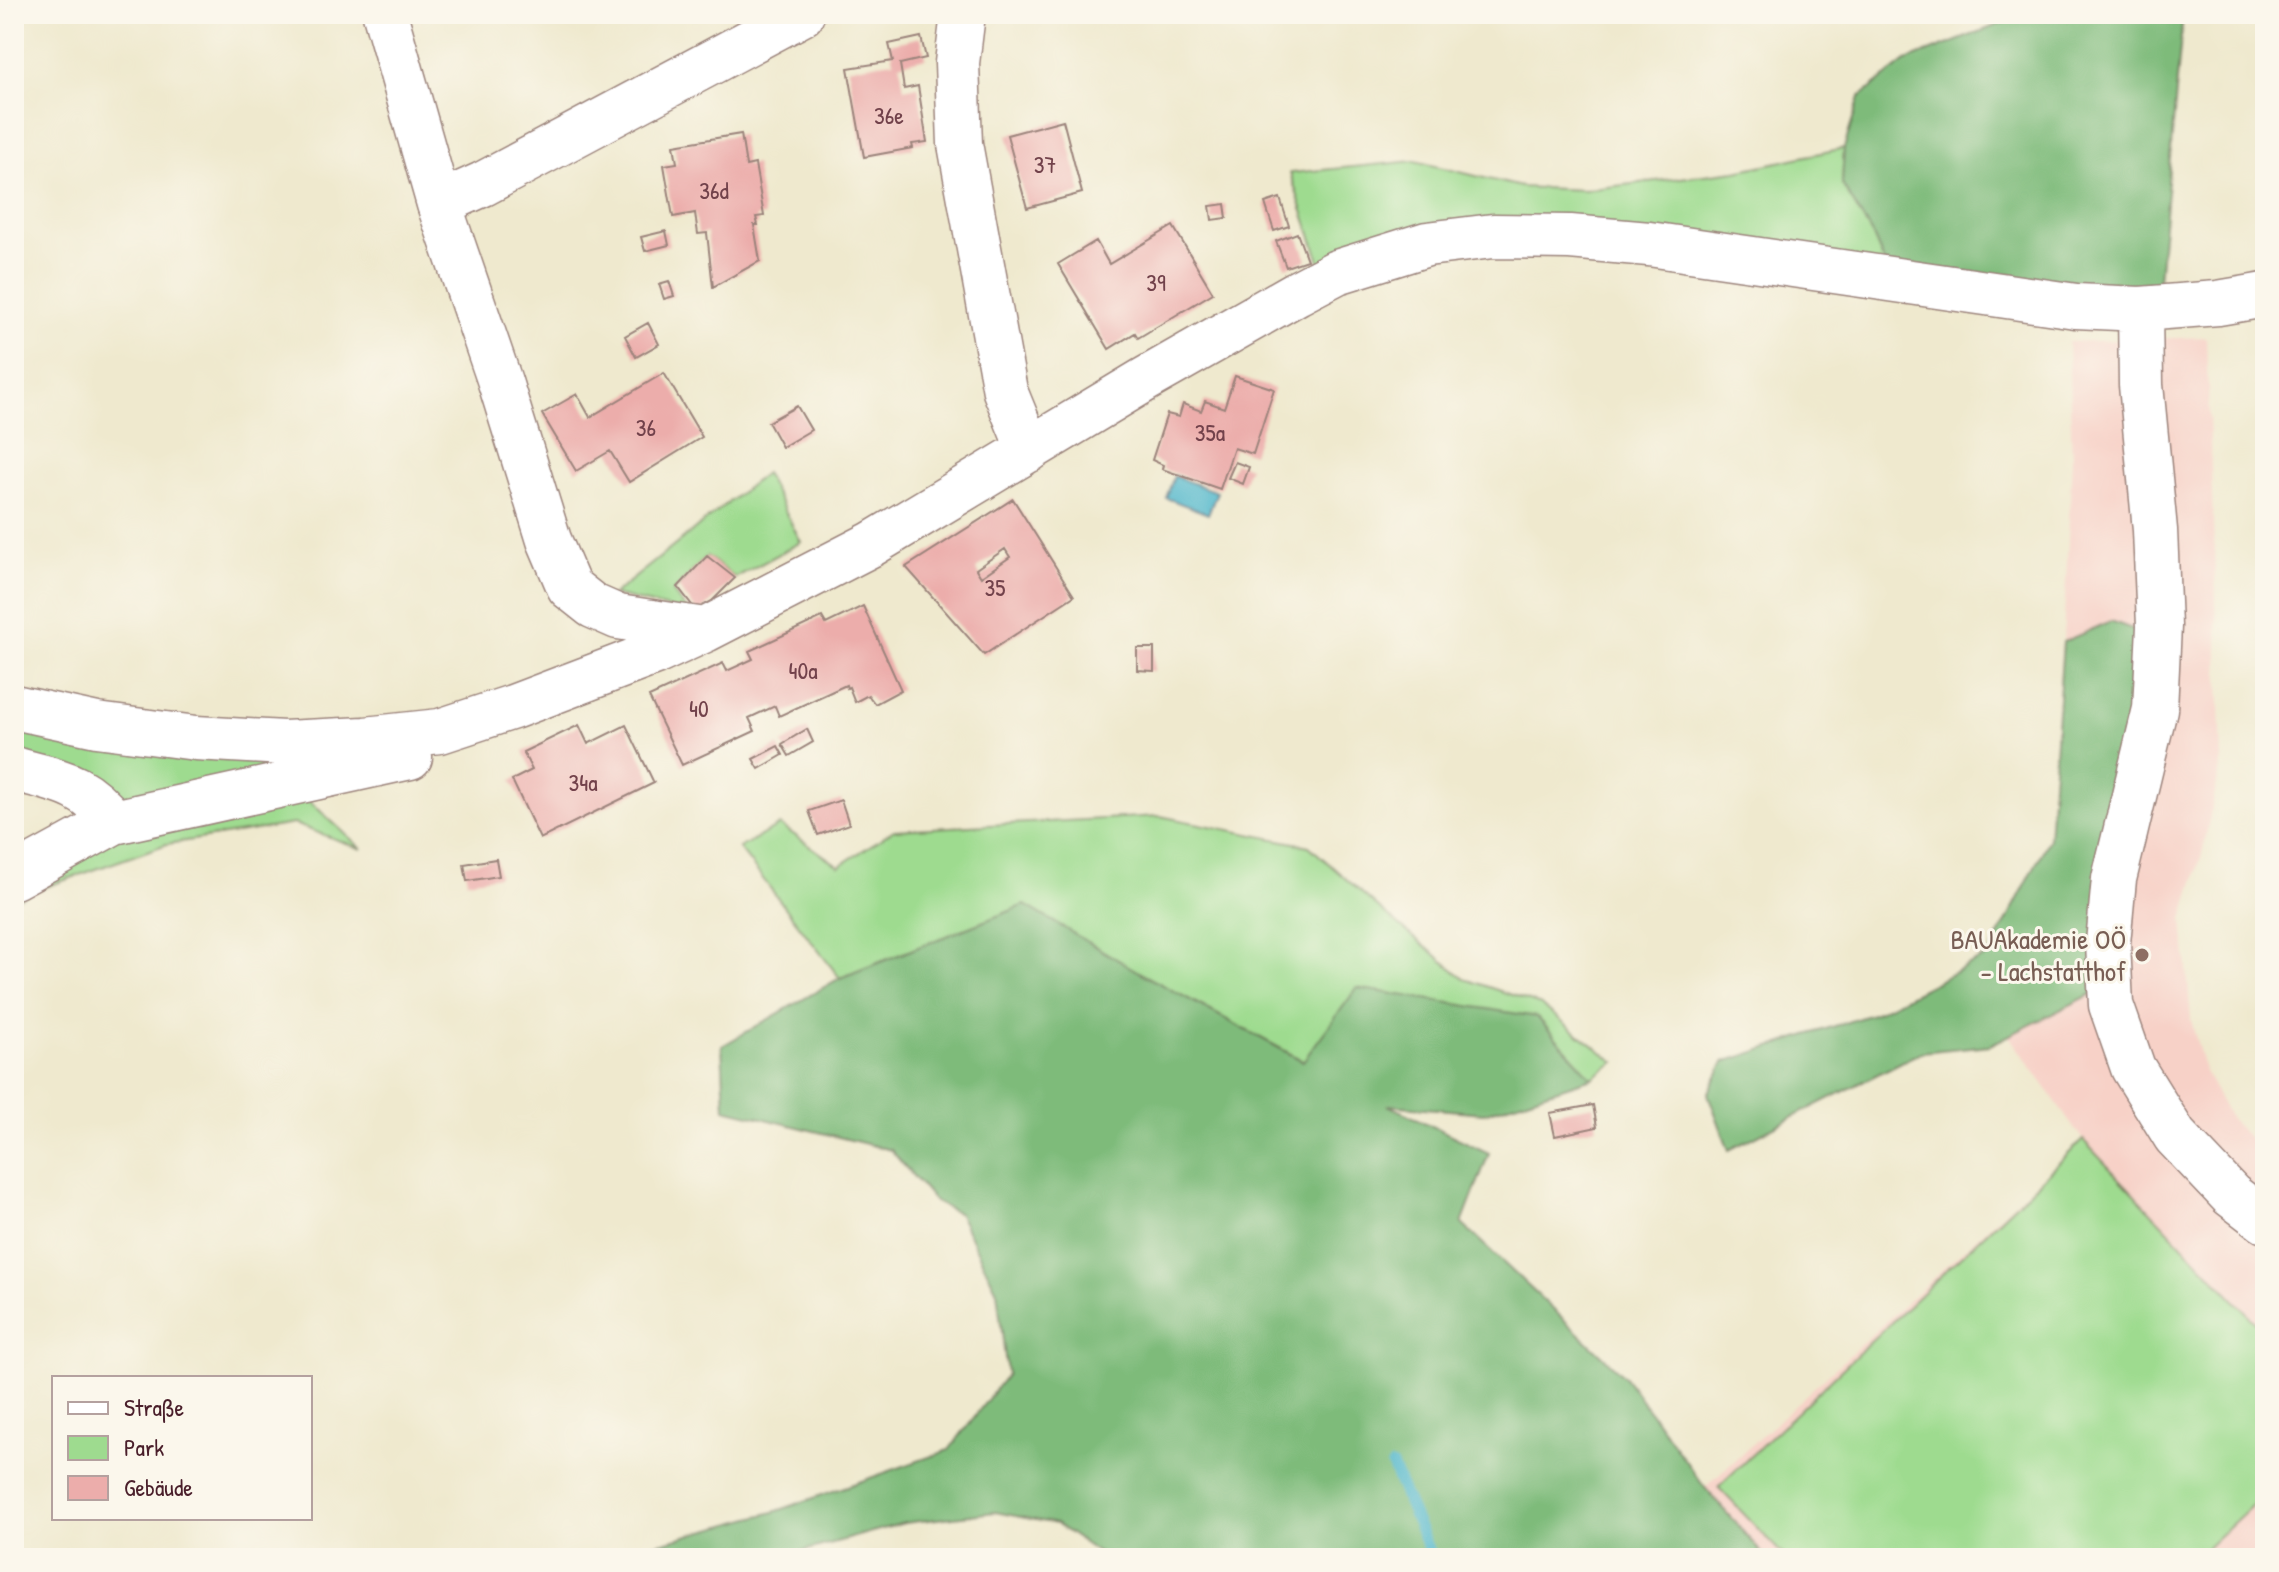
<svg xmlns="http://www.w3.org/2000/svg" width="2279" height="1572" font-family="'Patrick Hand',sans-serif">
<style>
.built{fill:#f7d1c7}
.green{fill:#9edb8f;stroke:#747d5d;stroke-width:2}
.forest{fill:#7ebb7a;stroke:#646d52;stroke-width:2}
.water{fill:#4cb5ca;stroke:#4b6a7a;stroke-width:2}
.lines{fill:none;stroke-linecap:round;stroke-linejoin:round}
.stream{stroke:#4cb5ca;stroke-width:11}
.building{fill:#ecadab;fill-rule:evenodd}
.minor-casing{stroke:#9c847c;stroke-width:47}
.minor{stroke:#fff;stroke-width:44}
.education-dot{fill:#8d6e63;stroke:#fbf7ec;stroke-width:3}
.labels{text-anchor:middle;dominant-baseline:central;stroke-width:6;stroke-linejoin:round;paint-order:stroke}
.number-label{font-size:24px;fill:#72424b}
.education-label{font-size:28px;fill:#785e54;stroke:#fbf7ec;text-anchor:end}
</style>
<rect width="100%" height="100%" fill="#fbf7ec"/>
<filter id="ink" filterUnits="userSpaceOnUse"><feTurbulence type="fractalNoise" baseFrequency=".0125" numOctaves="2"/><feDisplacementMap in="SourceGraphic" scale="16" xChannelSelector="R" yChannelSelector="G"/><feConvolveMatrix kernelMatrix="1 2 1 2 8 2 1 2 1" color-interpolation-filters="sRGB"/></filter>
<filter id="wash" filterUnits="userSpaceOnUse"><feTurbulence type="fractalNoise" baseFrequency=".006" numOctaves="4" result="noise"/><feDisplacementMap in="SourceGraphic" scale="32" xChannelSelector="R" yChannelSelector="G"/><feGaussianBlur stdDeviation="1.8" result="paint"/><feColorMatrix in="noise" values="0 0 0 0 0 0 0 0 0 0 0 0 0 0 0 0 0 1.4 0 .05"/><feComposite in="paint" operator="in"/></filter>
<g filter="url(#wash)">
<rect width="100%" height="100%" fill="#efe9ce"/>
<!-- built -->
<path class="built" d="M 2206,337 L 2222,759 L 2202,854 L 2183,919 L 2191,1020 L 2205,1072 L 2231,1120 L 2265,1154 L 2265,1558 L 1766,1558 L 1705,1488 L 2083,1140 L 2009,1036 L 2096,992 L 2111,621 L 2063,642 L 2072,460 L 2068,342 Z"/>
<!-- green -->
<path class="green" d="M 1844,148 L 1842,184 L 1873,236 L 1888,271 L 1620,231 L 1322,267 L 1290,173 L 1415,161 L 1521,187 L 1584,190 L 1736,171 Z
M 765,473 L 801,542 L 735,578 L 707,556 L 673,592 L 689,613 L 613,595 Z
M 14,725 L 395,754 L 152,804 L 14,763 Z
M 305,797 L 362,849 L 294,824 L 167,844 L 34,891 L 14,900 L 14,887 L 106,839 Z
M 1160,816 L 1309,846 L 1382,911 L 1465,979 L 1541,1005 L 1615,1062 L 1592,1078 L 1537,1017 L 1304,1061 L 1142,974 L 1025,905 L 840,978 L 739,848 L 780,825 L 839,866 L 894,830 Z
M 2083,1140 L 2265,1332 L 2265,1493 L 2196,1558 L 1786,1558 L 1718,1487 Z"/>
<!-- forest -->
<path class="forest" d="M 2025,14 L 2183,14 L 2158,291 L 1888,271 L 1873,236 L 1842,184 L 1844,148 L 1860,97 L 1906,61 Z
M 2111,621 L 2145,634 L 2096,992 L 1990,1045 L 1921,1052 L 1729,1150 L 1708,1094 L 1724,1062 L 1875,1013 L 1989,955 L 2049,839 L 2063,642 Z
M 1025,905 L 1142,974 L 1303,1061 L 1357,988 L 1537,1017 L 1592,1078 L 1484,1113 L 1388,1105 L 1489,1153 L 1462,1224 L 1624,1376 L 1705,1488 L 1766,1558 L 1105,1558 L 1056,1524 L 995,1512 L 904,1523 L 779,1558 L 605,1558 L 777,1511 L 949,1450 L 1007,1374 L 997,1291 L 959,1214 L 935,1202 L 891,1150 L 725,1109 L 722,1046 L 840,978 Z"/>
<!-- water -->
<path class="water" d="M 1174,476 L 1217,492 L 1208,514 L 1166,498 Z"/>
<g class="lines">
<!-- stream -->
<path class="stream" d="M 1392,1466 L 1432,1558"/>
</g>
<g id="blocks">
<!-- building -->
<path class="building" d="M 921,37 L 926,58 L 900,64 L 904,89 L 918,86 L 927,142 L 912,144 L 913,148 L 864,157 L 848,68 L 893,61 L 889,44 Z
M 1063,120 L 1082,193 L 1027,208 L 1007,135 Z
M 741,134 L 746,166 L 755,164 L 764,216 L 756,217 L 758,225 L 754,225 L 760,261 L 713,287 L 707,233 L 698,234 L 695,213 L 673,217 L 664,165 L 677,163 L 674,145 Z
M 1280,198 L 1289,226 L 1274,231 L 1265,203 Z
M 1225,204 L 1227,218 L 1212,220 L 1210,206 Z
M 1173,226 L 1213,293 L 1138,338 L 1135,333 L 1109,349 L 1058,264 L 1096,241 L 1109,264 Z
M 666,231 L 669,245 L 645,251 L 641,237 Z
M 1297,233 L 1307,260 L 1286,267 L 1276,241 Z
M 669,281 L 674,296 L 664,299 L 659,284 Z
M 648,323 L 659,344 L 636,357 L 625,336 Z
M 664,373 L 702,437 L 629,482 L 610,451 L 576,471 L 542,414 L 577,394 L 590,417 Z
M 1235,376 L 1274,389 L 1253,454 L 1234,448 L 1220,489 L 1162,469 L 1163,465 L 1152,460 L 1167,414 L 1179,417 L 1183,404 L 1201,411 L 1205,401 L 1224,408 Z
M 797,406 L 811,430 L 782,447 L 768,422 Z
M 1235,462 L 1249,467 L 1243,484 L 1228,478 Z
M 1013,499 L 1074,596 L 984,655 L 906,567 ZM 1005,549 L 1010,557 L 981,577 L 976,569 Z
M 707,556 L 735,578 L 699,614 L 678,587 Z
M 863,606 L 901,690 L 875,704 L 868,695 L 855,702 L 849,687 L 847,688 L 846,685 L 779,716 L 775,706 L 749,718 L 755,731 L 682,765 L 649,697 L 723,663 L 727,671 L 753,659 L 749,651 L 758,647 L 822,617 L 826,624 Z
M 1137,648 L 1154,648 L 1154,671 L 1137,670 Z
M 579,725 L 588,744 L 626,725 L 654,783 L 540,839 L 512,780 L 532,770 L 523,752 Z
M 807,729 L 813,742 L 789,756 L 782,744 Z
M 778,746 L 783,755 L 759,769 L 753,759 Z
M 14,787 L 24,790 L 15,830 L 14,830 Z
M 841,800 L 849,824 L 818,835 L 809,811 Z
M 496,859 L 499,876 L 467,881 L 464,864 Z
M 1593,1105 L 1597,1127 L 1555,1136 L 1550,1113 Z"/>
</g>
</g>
<g filter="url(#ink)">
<use href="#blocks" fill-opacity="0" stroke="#9c847c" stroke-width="2"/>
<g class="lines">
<!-- minor casing -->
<g class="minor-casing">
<path id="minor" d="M 385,14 L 439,204 L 500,382 L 549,540 L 569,587 L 593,606 L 618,617 L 705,630
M 963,14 L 957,63 L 960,144 L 1005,391 L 1029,450
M 439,204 L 483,184 L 802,14
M 2140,309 L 2141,385 L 2155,530 L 2159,626 L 2155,709 L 2114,879 L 2108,943 L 2111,1005 L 2133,1068 L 2175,1136 L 2231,1195 L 2265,1221
M 14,707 L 97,725 L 196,738 L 284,743 L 365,739 L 440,731 L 513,707 L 655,653 L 705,630 L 872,544 L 1146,379 L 1297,293 L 1337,272 L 1427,244 L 1493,236 L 1570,237 L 1649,244 L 2076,306 L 2140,309 L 2218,303 L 2265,295
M 14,769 C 61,782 82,782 114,822
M 14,877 L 114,822 L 410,757"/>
</g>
<!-- minor -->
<use href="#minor" class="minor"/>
</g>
</g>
<!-- markers -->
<circle class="education-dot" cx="2142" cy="955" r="8"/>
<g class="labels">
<!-- number labels -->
<g class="number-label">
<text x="889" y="115">36e</text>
<text x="1045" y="164">37</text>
<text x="714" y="190">36d</text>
<text x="1156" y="282">39</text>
<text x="646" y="427">36</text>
<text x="1210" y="432">35a</text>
<text x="995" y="587">35</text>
<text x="803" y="670">40a</text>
<text x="699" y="708">40</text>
<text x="583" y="782">34a</text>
</g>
<!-- education labels -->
<g class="education-label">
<text x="2126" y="939">BAUAkademie OÖ<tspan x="2126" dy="32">- Lachstatthof</tspan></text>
</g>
</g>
<!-- margin -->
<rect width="2279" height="1572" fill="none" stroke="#fbf7ec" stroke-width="48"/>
<!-- legend -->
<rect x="52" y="1376" width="260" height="144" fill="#fbf7ec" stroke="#b4a19f" stroke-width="2"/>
<rect x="68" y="1402" width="40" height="12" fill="#ffffff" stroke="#b4a19f" stroke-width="2"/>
<text x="124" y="1416" font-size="24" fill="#4a1f2b">Straße</text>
<rect x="68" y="1436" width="40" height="24" fill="#9edb8f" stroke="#b4a19f" stroke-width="2"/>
<text x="124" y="1456" font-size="24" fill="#4a1f2b">Park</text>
<rect x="68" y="1476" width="40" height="24" fill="#ecadab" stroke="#b4a19f" stroke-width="2"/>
<text x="124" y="1496" font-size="24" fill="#4a1f2b">Gebäude</text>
</svg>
